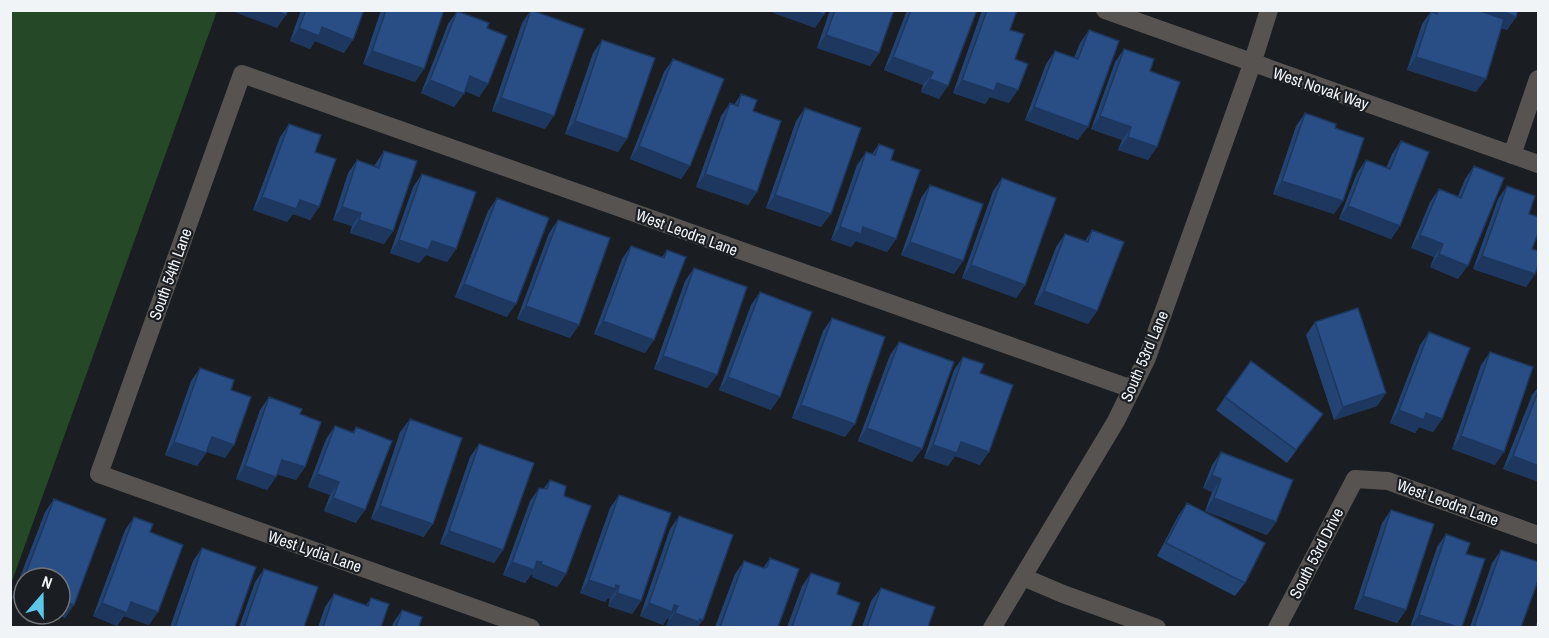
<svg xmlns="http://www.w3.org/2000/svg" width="1549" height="638" font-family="'Archivo Narrow',sans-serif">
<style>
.green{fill:#254926}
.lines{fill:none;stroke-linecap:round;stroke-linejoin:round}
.minor{stroke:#565351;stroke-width:18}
.wall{fill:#234373}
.shaded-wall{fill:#1d375e}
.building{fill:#294e86;stroke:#1d375e;stroke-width:1.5}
.labels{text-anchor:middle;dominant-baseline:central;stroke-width:4.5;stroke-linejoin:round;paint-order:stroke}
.street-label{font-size:16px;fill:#f1f4f7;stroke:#1a1d22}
</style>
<rect width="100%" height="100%" fill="#1a1d22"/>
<!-- green -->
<path class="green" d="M 11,10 L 217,11 L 11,584 L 10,11 Z"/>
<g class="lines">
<!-- minor -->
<path class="minor" d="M 1105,10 L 1538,164
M 1512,155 L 1538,79
M 1023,577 L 1063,594 L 1157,628
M 531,628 L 99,474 L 242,74 L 1132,389
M 992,628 L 1116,421 L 1147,358 L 1252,64 L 1269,10
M 1277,628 L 1355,479 L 1388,481 L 1538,535"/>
</g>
<!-- wall -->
<path class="wall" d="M 301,10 L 364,10 L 344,53 L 315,41 L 310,49 L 290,41 Z
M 381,10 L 444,10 L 424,69 L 415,82 L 363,64 Z
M 531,10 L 545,129 L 492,111 L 522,23 Z
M 830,10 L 894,10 L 879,53 L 870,66 L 817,48 Z
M 907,10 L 977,10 L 939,99 L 921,92 L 923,85 L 884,70 Z
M 983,10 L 1017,10 L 1010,30 L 1015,59 L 1009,103 L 990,97 L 985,104 L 953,93 L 981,13 Z
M 1435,10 L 1518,10 L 1516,17 L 1507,30 L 1501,28 L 1476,92 L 1407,70 L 1422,24 L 1431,11 L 1433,12 Z
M 457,11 L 487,28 L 488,84 L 479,97 L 465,91 L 454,107 L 421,93 L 448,24 Z
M 1089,30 L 1078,140 L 1025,120 L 1046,64 L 1055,51 L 1074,58 L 1080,43 Z
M 602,40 L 618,152 L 565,134 L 593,53 Z
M 1124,49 L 1150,71 L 1157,147 L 1148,160 L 1118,150 L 1122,140 L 1091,129 L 1115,62 Z
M 673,59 L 690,166 L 681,179 L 630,159 L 664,72 Z
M 741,94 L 757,192 L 748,205 L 696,187 L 721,116 L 730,103 L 734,105 Z
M 805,108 L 821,227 L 766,208 L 796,121 Z
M 1305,113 L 1335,128 L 1334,214 L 1273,194 L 1296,126 Z
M 289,124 L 315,152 L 319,207 L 310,220 L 293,214 L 287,222 L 253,210 L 280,137 Z
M 1401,141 L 1400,226 L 1391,239 L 1339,219 L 1357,173 L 1366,160 L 1386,168 L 1392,154 Z
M 879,144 L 891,160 L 896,239 L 887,252 L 856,241 L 851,247 L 831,240 L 857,165 L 866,152 L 872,154 Z
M 384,151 L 393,231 L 384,244 L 350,233 L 352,226 L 333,220 L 348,173 L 357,160 L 374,166 Z
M 1474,166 L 1458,279 L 1430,267 L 1434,257 L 1411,248 L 1430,202 L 1439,189 L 1458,196 L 1465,179 Z
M 422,174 L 456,249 L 447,262 L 426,255 L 419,263 L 390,253 L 413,187 Z
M 1002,178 L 1025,285 L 1016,298 L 962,278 L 993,191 Z
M 930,185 L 963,261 L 954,274 L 901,255 L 921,198 Z
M 1507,186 L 1529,214 L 1535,274 L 1526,287 L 1473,269 L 1498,199 Z
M 497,198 L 507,317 L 455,297 L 488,211 Z
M 558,220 L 579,325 L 570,338 L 517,319 L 549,233 Z
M 1092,230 L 1097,311 L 1088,324 L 1034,304 L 1056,247 L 1065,234 L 1085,241 Z
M 631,246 L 662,257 L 667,250 L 645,353 L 594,334 L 622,259 Z
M 694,268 L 717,375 L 707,388 L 654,369 L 685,281 Z
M 760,292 L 771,410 L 719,390 L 751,305 Z
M 832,318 L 845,437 L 792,418 L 823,331 Z
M 1315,322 L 1386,393 L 1377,406 L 1334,420 L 1306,335 Z
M 1429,332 L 1442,419 L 1433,432 L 1419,427 L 1415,433 L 1390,423 L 1420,345 Z
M 899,342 L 922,449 L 912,462 L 858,441 L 890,355 Z
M 1490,352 L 1495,465 L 1452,449 L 1481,365 Z
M 963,357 L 980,373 L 980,465 L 955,456 L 948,466 L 924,458 L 954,370 Z
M 200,368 L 231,390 L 234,445 L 225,458 L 207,452 L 197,466 L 165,455 L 191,381 Z
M 1539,386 L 1539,482 L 1503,469 L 1532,395 Z
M 269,397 L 300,414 L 305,467 L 296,480 L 277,474 L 276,477 L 267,490 L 236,479 L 260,410 Z
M 1225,397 L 1314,427 L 1287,463 L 1216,410 Z
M 410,419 L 424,537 L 371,519 L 400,432 Z
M 335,426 L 352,433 L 356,427 L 356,523 L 324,511 L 330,495 L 308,487 L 326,439 Z
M 479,444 L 503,550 L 494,563 L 440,544 L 470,457 Z
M 1221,452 L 1276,522 L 1267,535 L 1205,511 L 1212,492 L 1203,488 L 1212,465 Z
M 550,480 L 564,496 L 566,574 L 557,587 L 532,577 L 533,575 L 531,575 L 525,583 L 503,575 L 530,501 L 539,488 L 544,488 Z
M 619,495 L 641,601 L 632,614 L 608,606 L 610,599 L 608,598 L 605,602 L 580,593 L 610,508 Z
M 54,499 L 74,605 L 65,618 L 24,578 L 24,603 L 12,598 L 45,512 Z
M 1187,503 L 1245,583 L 1235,596 L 1157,556 L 1178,516 Z
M 1391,510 L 1406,610 L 1397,623 L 1354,609 L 1382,523 Z
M 679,516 L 733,535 L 666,626 L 669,619 L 667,619 L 663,625 L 640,616 L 670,529 Z
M 134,517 L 150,532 L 149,625 L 124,616 L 117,626 L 93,616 L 125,530 Z
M 1446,534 L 1466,554 L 1462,627 L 1410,627 L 1437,547 Z
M 202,548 L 235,627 L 170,627 L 193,561 Z
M 1501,550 L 1521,627 L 1470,627 L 1492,563 Z
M 770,558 L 778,627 L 715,627 L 735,574 L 744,561 L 763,568 Z
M 264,569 L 304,627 L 239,627 L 255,582 Z
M 811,573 L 837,594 L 851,627 L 787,627 L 802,586 Z
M 881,588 L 928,627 L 862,627 L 871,601 Z
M 334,594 L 366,605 L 371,598 L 381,627 L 318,627 L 325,607 Z
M 402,610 L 419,627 L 420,627 L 392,627 L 393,623 Z
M 1539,618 L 1539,627 L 1535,627 Z"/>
<!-- shaded-wall -->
<path class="shaded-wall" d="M 229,10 L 273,10 L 286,15 L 277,28 Z
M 774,10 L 812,10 L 824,15 L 815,28 L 773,13 Z
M 1455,10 L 1499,10 L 1516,17 L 1507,30 Z
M 322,27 L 353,40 L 344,53 L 315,41 L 310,49 L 290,41 L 299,28 Z
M 826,35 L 879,53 L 870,66 L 817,48 Z
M 372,51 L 424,69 L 415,82 L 363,64 Z
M 893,57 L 933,72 L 923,85 L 884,70 Z
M 1416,57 L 1486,79 L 1476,92 L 1407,70 Z
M 470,76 L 488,84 L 479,97 L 461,89 Z
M 930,79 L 948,86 L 939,99 L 921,92 Z
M 430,80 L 464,94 L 454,107 L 421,93 Z
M 962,80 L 997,83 L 1018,90 L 1009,103 L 990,97 L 985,104 L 953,93 Z
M 501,98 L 554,116 L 545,129 L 492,111 Z
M 1034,107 L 1088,127 L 1078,140 L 1025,120 Z
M 1100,116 L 1131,127 L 1122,140 L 1091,129 Z
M 575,121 L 627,139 L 618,152 L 565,134 Z
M 1128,137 L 1157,147 L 1148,160 L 1118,150 Z
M 639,146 L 690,166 L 681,179 L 630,159 Z
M 705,174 L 757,192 L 748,205 L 696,187 Z
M 1282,181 L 1343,201 L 1334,214 L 1273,194 Z
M 775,195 L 831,214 L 821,227 L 766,208 Z
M 262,197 L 300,200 L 319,207 L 310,220 L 293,214 L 287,222 L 253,210 Z
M 1348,206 L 1400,226 L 1391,239 L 1339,219 Z
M 342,207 L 361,213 L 352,226 L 333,220 Z
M 359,220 L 393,231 L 384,244 L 350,233 Z
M 840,227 L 863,227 L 896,239 L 887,252 L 856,241 L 851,247 L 831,240 Z
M 1420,235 L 1443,244 L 1434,257 L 1411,248 Z
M 399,240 L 432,241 L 456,249 L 447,262 L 426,255 L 419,263 L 390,253 Z
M 910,242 L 963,261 L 954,274 L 901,255 Z
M 1439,254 L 1468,266 L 1458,279 L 1430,267 Z
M 1482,256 L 1535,274 L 1526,287 L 1473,269 Z
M 971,265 L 1025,285 L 1016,298 L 962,278 Z
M 464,284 L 516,304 L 507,317 L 455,297 Z
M 1044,291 L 1097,311 L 1088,324 L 1034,304 Z
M 526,306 L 579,325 L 570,338 L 517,319 Z
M 603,321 L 654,340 L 645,353 L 594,334 Z
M 663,356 L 717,375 L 707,388 L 654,369 Z
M 728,377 L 780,397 L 771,410 L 719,390 Z
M 1386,393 L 1377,406 L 1334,420 L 1343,407 Z
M 801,405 L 855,424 L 845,437 L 792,418 Z
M 1399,410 L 1426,413 L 1442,419 L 1433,432 L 1419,427 L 1415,433 L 1390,423 Z
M 867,428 L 922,449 L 912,462 L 858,441 Z
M 1461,436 L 1504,452 L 1495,465 L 1452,449 Z
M 212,437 L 234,445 L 225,458 L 203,450 Z
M 174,442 L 206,453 L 197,466 L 165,455 Z
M 961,442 L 989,452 L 980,465 L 955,456 L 948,466 L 924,458 L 933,445 Z
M 1513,456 L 1539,466 L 1539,482 L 1503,469 Z
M 282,460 L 305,467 L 296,480 L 273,473 Z
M 245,466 L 276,477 L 267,490 L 236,479 Z
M 317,474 L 339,482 L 330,495 L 308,487 Z
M 1212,475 L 1221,479 L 1212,492 L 1203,488 Z
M 333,498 L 365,510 L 356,523 L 324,511 Z
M 1214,498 L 1276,522 L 1267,535 L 1205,511 Z
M 380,506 L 433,524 L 424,537 L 371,519 Z
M 449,531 L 503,550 L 494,563 L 440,544 Z
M 537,561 L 542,562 L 533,575 L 531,575 L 525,583 L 503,575 L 512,562 Z
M 541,564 L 566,574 L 557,587 L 532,577 Z
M 589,580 L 616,585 L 619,586 L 610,599 L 608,598 L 605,602 L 580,593 Z
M 21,585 L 24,586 L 24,603 L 12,598 Z
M 617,593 L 641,601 L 632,614 L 608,606 Z
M 1363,596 L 1406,610 L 1397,623 L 1354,609 Z
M 60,600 L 74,605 L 65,618 L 54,614 L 60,614 Z
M 131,602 L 158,612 L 149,625 L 124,616 L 117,626 L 93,616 L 102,603 Z
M 649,603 L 674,605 L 678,606 L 669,619 L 667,619 L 663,625 L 640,616 Z
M 675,613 L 703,620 L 698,627 L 670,627 L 666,626 Z
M 1419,615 L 1458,627 L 1410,627 Z"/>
<!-- building -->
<path class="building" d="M 273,10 L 288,10 L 286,15 Z
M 306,10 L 364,10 L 353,40 L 322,27 L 319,36 L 299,28 Z
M 386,10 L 444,10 L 424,69 L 372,51 Z
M 531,10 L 584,29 L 554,116 L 501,98 Z
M 812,10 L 826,10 L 824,15 Z
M 835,10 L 894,10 L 879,53 L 826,35 Z
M 911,10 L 977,10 L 948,86 L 930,79 L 933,72 L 893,57 Z
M 987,10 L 1017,10 L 1010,30 L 1024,34 L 1015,59 L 1028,64 L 1018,90 L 997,83 L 994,91 L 962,80 Z
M 1439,10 L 1477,10 L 1504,19 L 1486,79 L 1416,57 L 1431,11 L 1437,14 Z
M 1499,10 L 1518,10 L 1516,17 Z
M 457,11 L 489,23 L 487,28 L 507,36 L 488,84 L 470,76 L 464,94 L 430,80 Z
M 1089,30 L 1119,41 L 1088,127 L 1034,107 L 1055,51 L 1078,59 Z
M 602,40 L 655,58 L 627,139 L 575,121 Z
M 1124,49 L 1154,59 L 1150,71 L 1180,82 L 1157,147 L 1128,137 L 1131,127 L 1100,116 Z
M 673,59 L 724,79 L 690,166 L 639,146 Z
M 741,94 L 757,100 L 753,111 L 781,121 L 757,192 L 705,174 L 730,103 L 738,106 Z
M 805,108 L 861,128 L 831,214 L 775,195 Z
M 1305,113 L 1336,124 L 1335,128 L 1364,138 L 1343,201 L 1282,181 Z
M 289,124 L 321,135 L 315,152 L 336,159 L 319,207 L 300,200 L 296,209 L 262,197 Z
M 1401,141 L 1429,152 L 1400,226 L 1348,206 L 1366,160 L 1390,169 Z
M 879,144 L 894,150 L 891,160 L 920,170 L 896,239 L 863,227 L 861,234 L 840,227 L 866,152 L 875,155 Z
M 384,151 L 417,161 L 393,231 L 359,220 L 361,213 L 342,207 L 357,160 L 379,168 Z
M 1474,166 L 1504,178 L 1468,266 L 1439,254 L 1443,244 L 1420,235 L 1439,189 L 1461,198 Z
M 422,174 L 476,192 L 456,249 L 432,241 L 428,250 L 399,240 Z
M 1002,178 L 1056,198 L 1025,285 L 971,265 Z
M 930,185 L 983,204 L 963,261 L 910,242 Z
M 1507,186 L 1535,196 L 1529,214 L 1539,217 L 1539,231 L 1532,249 L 1539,251 L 1539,264 L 1535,274 L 1482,256 Z
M 497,198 L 549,218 L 516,304 L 464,284 Z
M 558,220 L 610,238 L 579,325 L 526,306 Z
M 1092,230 L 1124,242 L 1097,311 L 1044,291 L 1065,234 L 1088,242 Z
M 631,246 L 664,258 L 667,250 L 686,257 L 654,340 L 603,321 Z
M 694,268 L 747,287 L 717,375 L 663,356 Z
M 760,292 L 812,312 L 780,397 L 728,377 Z
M 1358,308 L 1386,393 L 1343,407 L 1315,322 Z
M 832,318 L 885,337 L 855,424 L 801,405 Z
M 1429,332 L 1470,348 L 1442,419 L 1426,413 L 1424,420 L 1399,410 Z
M 899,342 L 954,362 L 922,449 L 867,428 Z
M 1490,352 L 1533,367 L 1504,452 L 1461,436 Z
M 963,357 L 984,364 L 980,373 L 1013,385 L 989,452 L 961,442 L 957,453 L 933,445 Z
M 1251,361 L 1323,414 L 1296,450 L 1225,397 Z
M 200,368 L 234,380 L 231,390 L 251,397 L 234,445 L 212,437 L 206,453 L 174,442 Z
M 1539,389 L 1539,466 L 1513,456 Z
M 269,397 L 302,409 L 300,414 L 321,422 L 305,467 L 282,460 L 276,477 L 245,466 Z
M 410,419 L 462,438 L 433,524 L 380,506 Z
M 335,426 L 354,433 L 356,427 L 392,441 L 365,510 L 333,498 L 339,482 L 317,474 Z
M 479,444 L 534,463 L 503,550 L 449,531 Z
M 1221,452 L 1293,480 L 1276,522 L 1214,498 L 1221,479 L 1212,475 Z
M 550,480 L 566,486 L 564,496 L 591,506 L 566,574 L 541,564 L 542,562 L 537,561 L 534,570 L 512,562 L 539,488 L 547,489 Z
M 619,495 L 671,513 L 641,601 L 617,593 L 619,586 L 616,585 L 615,589 L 589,580 Z
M 54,499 L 106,519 L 74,605 L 60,600 L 60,578 L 24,578 Z
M 1187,503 L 1265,543 L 1245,583 L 1166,543 Z
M 1391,510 L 1434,524 L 1406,610 L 1363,596 Z
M 679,516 L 733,535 L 703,620 L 700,619 L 699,622 L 675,613 L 678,606 L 674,605 L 672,612 L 649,603 Z
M 134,517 L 153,524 L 150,532 L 183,545 L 158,612 L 131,602 L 127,613 L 102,603 Z
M 1446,534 L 1470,543 L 1466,554 L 1485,559 L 1462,627 L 1458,627 L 1419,615 Z
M 202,548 L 256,567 L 235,627 L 175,627 Z
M 1501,550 L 1539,562 L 1539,578 L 1521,627 L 1474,627 Z
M 770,558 L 799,569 L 778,627 L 720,627 L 744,561 L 764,568 L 767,567 Z
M 264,569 L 318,587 L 304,627 L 244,627 Z
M 811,573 L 840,583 L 837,594 L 860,603 L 851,627 L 792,627 Z
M 24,578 L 24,586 L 21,585 Z
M 881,588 L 935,607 L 928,627 L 867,627 Z
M 334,594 L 368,606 L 371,598 L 389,604 L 381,627 L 323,627 Z
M 402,610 L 422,617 L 419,627 L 420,627 L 396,627 Z"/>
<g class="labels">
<!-- street labels -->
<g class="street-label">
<text transform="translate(1321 88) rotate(19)">West Novak Way</text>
<text transform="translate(687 232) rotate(20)">West Leodra Lane</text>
<text transform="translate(170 274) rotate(-70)">South 54th Lane</text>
<text transform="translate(1144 356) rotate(-67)">South 53rd Lane</text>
<text transform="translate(1448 502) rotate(20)">West Leodra Lane</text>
<text transform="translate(315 551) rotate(19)">West Lydia Lane</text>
<text transform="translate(1316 553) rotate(-63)">South 53rd Drive</text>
</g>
</g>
<!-- border -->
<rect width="1549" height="638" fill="none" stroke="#f1f4f7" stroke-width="24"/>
<!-- north arrow -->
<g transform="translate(42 596) rotate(20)"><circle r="28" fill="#1a1d22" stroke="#707377" stroke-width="1.5"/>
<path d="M0-4.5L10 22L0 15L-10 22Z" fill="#5cc7e8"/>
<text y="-9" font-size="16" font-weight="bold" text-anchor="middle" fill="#f1f4f7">N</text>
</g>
</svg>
